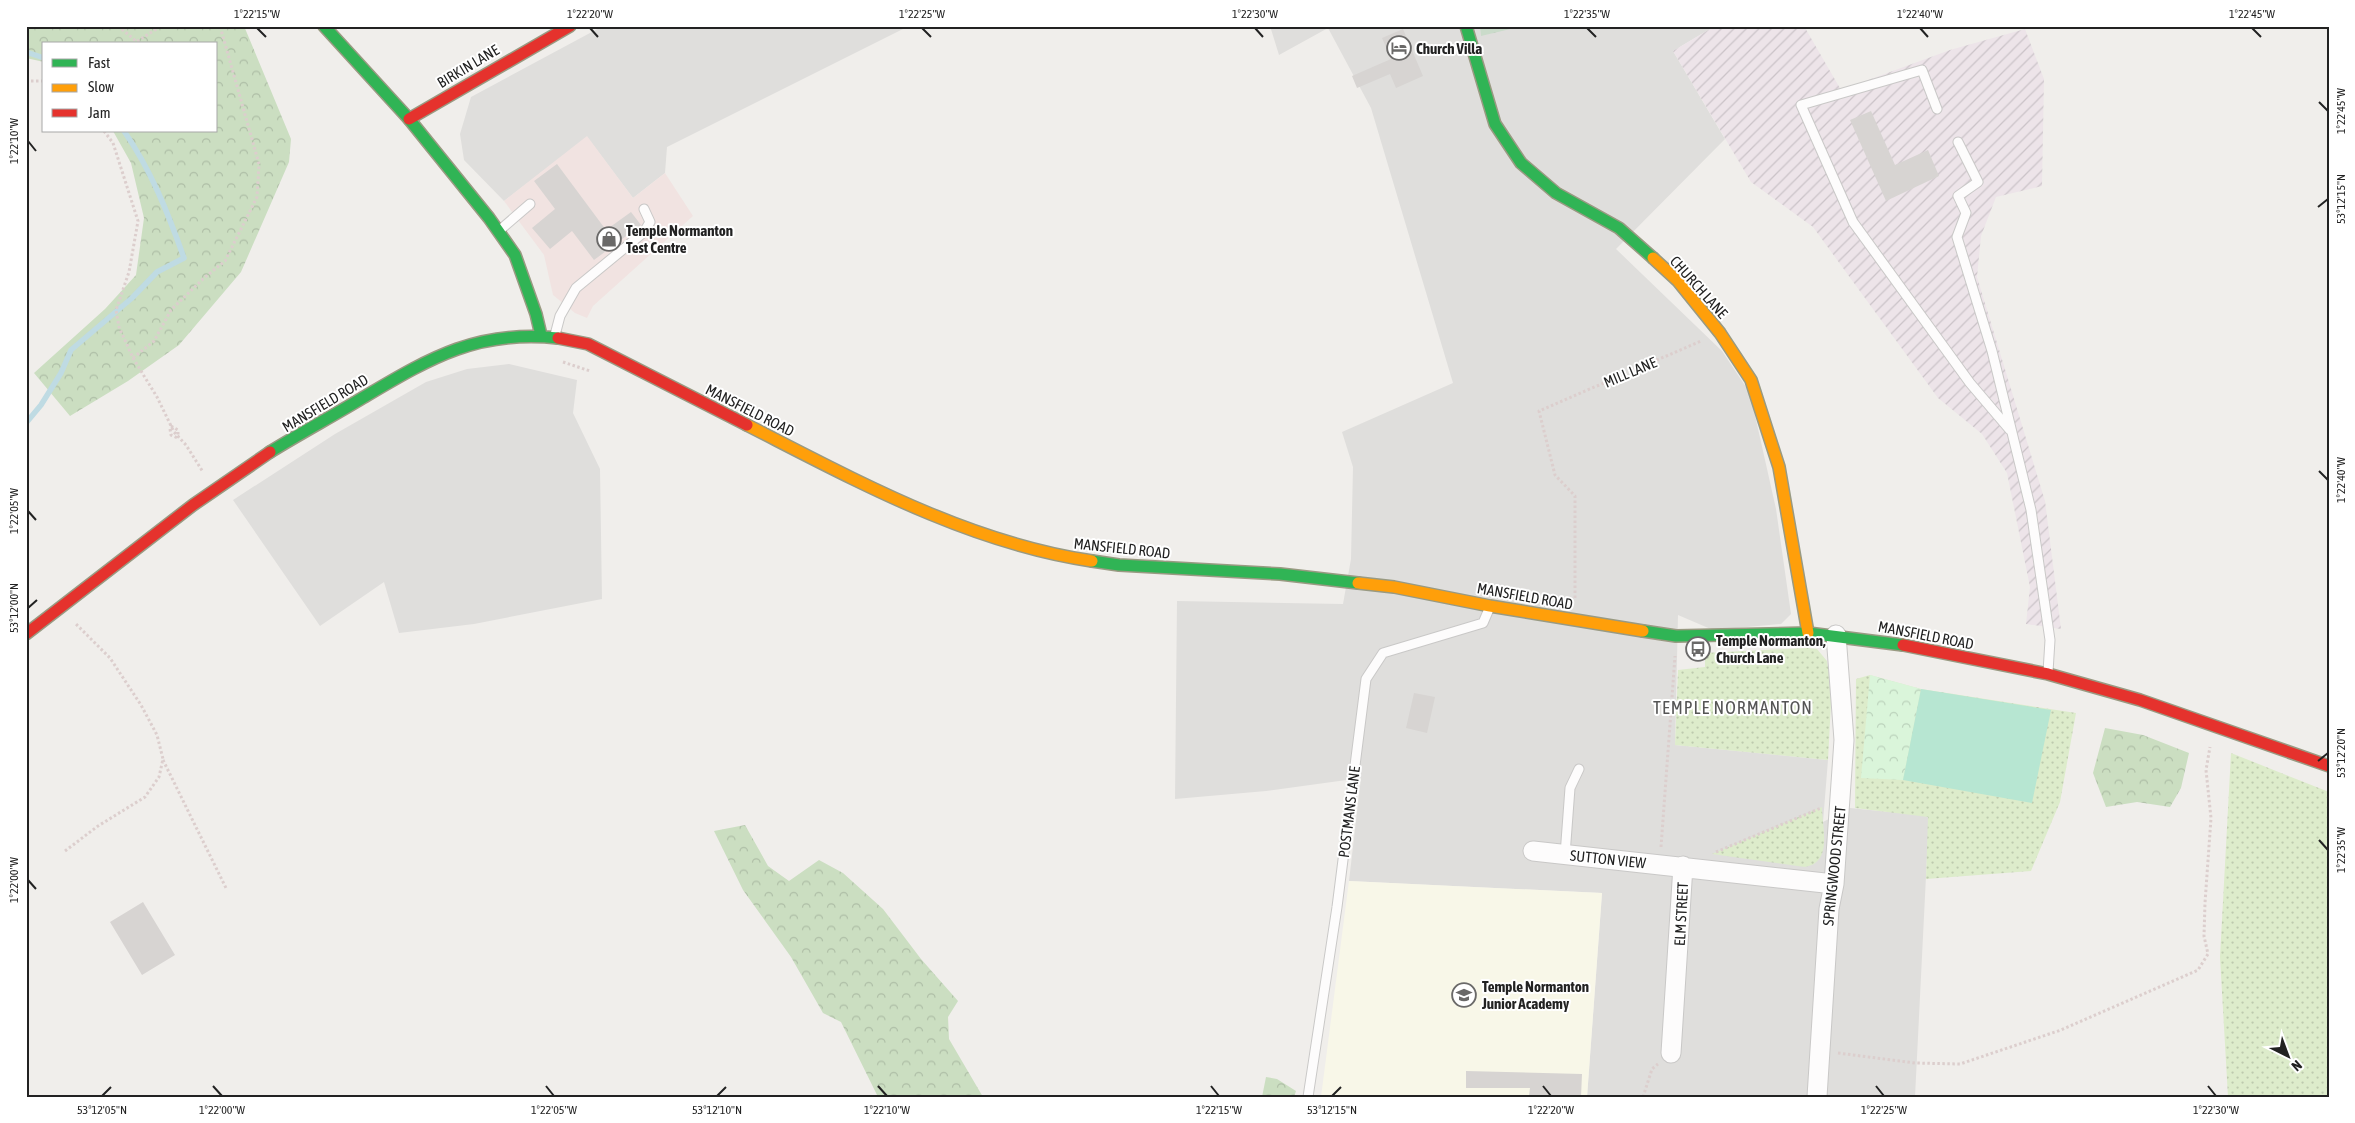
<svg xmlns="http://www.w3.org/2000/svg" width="2355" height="1123" font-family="'Asap Condensed',sans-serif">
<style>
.residential{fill:#dfdedc}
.commercial{fill:#f1e3e1}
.industrial{fill:url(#industrial-furrows)}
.education{fill:#f8f7e8}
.grass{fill:url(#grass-dots)}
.forest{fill:url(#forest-crowns)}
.cemetery{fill:url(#cemetery-stones)}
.park{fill:url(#park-crowns)}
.pitch{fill:#b7e6d2}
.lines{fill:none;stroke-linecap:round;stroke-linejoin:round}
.stream{stroke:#bfdbe3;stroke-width:5.5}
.building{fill:#d7d4d2}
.lane-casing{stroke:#c9c8c7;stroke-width:11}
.street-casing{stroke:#c9c8c7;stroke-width:21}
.fast-casing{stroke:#999a82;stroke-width:14}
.slow-casing{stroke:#999a82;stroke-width:14}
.jam-casing{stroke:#999a82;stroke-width:14}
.path{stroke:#dccecd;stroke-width:3;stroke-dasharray:2.5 2.5;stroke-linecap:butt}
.lane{stroke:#fdfcfc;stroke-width:9}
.street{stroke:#fdfcfc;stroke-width:19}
.fast{stroke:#30b455;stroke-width:11}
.slow{stroke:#ff9f0a;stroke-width:11}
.jam{stroke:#e5322d;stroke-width:11}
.ticks{fill:none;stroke:#222;stroke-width:2}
.labels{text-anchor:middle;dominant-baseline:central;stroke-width:4;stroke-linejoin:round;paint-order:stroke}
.poi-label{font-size:15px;font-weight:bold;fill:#222;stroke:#fff;text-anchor:start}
.street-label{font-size:15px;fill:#222;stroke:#fff}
.quarter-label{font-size:18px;letter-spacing:1px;fill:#555;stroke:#fff}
.neatline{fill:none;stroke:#222;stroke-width:2}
.ticks-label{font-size:12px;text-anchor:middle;fill:#222}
</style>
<defs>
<pattern id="industrial-furrows" width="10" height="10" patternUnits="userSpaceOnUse" patternTransform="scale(1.25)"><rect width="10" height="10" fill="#ede4e9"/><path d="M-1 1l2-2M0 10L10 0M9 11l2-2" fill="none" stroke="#cbc3c8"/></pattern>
<pattern id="grass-dots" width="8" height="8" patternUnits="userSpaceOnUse" patternTransform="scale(1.25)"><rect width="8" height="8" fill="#ddeccb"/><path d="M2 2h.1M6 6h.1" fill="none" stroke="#bdcaae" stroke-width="1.8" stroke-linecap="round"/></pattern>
<pattern id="forest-crowns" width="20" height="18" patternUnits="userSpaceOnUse" patternTransform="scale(1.25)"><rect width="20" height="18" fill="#cbdec1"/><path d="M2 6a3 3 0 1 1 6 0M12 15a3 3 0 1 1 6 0" fill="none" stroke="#aebea6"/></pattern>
<pattern id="cemetery-stones" width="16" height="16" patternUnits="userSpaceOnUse" patternTransform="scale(1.25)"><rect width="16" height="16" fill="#cadbca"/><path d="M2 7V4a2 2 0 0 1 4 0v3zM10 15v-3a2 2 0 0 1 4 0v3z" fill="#adbcad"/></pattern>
<pattern id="park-crowns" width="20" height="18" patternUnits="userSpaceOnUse" patternTransform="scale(1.25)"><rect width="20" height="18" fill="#daf5da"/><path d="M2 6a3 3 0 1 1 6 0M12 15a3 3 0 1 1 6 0" fill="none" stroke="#bbd2bb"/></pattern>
</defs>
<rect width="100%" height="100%" fill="#f0eeeb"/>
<!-- residential -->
<path class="residential" d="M 603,26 L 909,26 L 667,147 L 665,173 L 633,198 L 587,137 L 504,201 L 464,160 L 460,134 L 471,97 Z
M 1270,26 L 1715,26 L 1673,51 L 1725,139 L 1616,249 L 1722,351 L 1750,393 L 1776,509 L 1791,614 L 1781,624 L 1713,630 L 1678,615 L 1675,745 L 1828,760 L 1823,822 L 1850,808 L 1929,816 L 1915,1097 L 1587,1097 L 1602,893 L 1349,881 L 1361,778 L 1266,791 L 1175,799 L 1177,601 L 1343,604 L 1351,559 L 1353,467 L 1342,432 L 1453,383 L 1371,108 L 1328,28 L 1279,55 Z
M 509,364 L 577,380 L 573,413 L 600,469 L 602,599 L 474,624 L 399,633 L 384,582 L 320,626 L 233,500 L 335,434 L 426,382 L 467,369 Z"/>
<!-- commercial -->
<path class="commercial" d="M 587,136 L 633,198 L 665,173 L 693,216 L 593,306 L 587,318 L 575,313 L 553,295 L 544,255 L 504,201 Z"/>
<!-- industrial -->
<path class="industrial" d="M 1715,26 L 1804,26 L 1841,90 L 1950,50 L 2025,29 L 2044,79 L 2042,186 L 1996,197 L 1981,236 L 1977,277 L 2045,501 L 2061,629 L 2026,624 L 2030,587 L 2007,473 L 1982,434 L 1938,398 L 1813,227 L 1751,182 L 1673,51 Z"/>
<!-- education -->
<path class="education" d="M 1349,881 L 1602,893 L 1587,1097 L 1321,1097 Z"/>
<!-- grass -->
<path class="grass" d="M 1807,648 L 1817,649 L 1827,661 L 1829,674 L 1831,703 L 1828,760 L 1675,745 L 1678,670 L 1705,667 L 1705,653 Z
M 1870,675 L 1921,689 L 2076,713 L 2060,802 L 2031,871 L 1926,879 L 1928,817 L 1855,808 L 1856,679 Z
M 2231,753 L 2329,792 L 2329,1097 L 2228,1097 L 2220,957 Z
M 1822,807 C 1822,827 1833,863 1805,867 L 1712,854 Z"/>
<!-- forest -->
<path class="forest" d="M 26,26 L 244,26 L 291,139 L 289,162 L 241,272 L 179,345 L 128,381 L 70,416 L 34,373 L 105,309 L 136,275 L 144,218 L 131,163 L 113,131 L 216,131 L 216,44 L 44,44 L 44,62 L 26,58 Z
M 2105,728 L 2143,735 L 2189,753 L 2181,788 L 2170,807 L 2137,802 L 2106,807 L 2093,773 Z
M 745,825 L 768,866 L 789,881 L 819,860 L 843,873 L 883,909 L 921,959 L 958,1001 L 948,1017 L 949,1039 L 983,1097 L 878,1097 L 841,1022 L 823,1013 L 791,957 L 743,890 L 714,831 Z
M 1266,1077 L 1277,1079 L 1296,1091 L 1294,1097 L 1262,1097 Z"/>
<!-- cemetery -->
<path class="cemetery" d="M 1480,26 L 1523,26 L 1481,36 Z"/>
<!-- park -->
<path class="park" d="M 1870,675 L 1921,689 L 1903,780 L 1861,778 Z"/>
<!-- pitch -->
<path class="pitch" d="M 1921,689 L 2051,710 L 2032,803 L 1903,780 Z"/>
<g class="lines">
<!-- stream -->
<path class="stream" d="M 26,52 L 44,58
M 26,423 L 41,405 L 61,373 L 71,350 L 132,298 L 157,272 L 184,258 C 168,213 151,170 124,131"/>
</g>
<!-- building -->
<path class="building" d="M 1403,29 L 1423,76 L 1396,88 L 1390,74 L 1357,88 L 1352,76 L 1391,59 L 1382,38 Z
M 1871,111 L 1895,165 L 1928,150 L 1939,176 L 1886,201 L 1850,120 Z
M 557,164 L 606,230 L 631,212 L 641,225 L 594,260 L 572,231 L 550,249 L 532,228 L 555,209 L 534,181 Z
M 1414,693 L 1435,697 L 1427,733 L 1406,728 Z
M 143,902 L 175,955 L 142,975 L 110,922 Z
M 1466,1071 L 1582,1074 L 1581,1097 L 1529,1096 L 1530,1088 L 1466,1088 Z"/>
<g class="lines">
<!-- lane casing -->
<g class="lane-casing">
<path id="lane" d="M 1937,109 L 1922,70 L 1801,105 L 1853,222 L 1970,383 L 2010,430
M 1958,142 L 1978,182 L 1958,196 L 1966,213 L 1957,237 L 1992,351 L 2031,510 L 2050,640 L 2048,672
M 500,230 L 530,204
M 555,335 L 560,316 L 576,288 L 644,232 L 650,222 L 644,209
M 1565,855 L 1570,788 L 1579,769
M 1308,1097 L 1337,907 L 1366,679 L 1383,653 L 1483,623 L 1489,609"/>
</g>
<!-- street casing -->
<g class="street-casing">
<path id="street" d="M 1533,851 L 1834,884
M 1671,1053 L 1683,866
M 1817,1097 L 1829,909 L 1834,884 L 1844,740 L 1836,635"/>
</g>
<!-- fast casing -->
<g class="fast-casing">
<path id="fast" d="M 324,26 L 409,119 L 489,218 L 515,255 L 536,314 L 541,335
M 1466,26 L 1495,124 L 1521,163 L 1556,193 L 1619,228 L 1653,258
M 270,452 C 299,434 329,418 359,400 C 427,360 475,329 558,338
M 1092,561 L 1119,565 L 1280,574 L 1358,583
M 1643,631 L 1676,636 L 1808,633 L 1903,645"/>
</g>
<!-- slow casing -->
<g class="slow-casing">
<path id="slow" d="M 1653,258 L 1678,281 L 1720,333 L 1751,380 L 1779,467 L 1808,633
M 747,425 C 857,481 969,543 1092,561
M 1358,583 L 1394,587 L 1490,606 L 1643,631"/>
</g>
<!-- jam casing -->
<g class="jam-casing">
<path id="jam" d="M 409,119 L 570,26
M 558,338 L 588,344 L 747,425
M 26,634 L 193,505 L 270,452
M 1903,645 L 2048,674 L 2140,700 L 2329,766"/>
</g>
<!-- path -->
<path class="path" d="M 118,26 L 136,41
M 133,44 L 161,26
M 26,81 L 44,81
M 104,131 L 113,143 L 138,221 L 129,272 L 116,310 L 119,327 L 133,358 L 157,397 L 174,432 L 186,445 L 203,472
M 133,358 L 154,341 L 171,310 L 204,278 L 225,261 L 257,197 L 259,164 L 220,26
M 563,362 L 590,371
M 171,426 L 178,430 L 178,438
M 170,429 L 171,435 L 178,438
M 1575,598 L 1575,496 L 1555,475 L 1539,411 L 1701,341
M 163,760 L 226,888
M 1661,847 L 1675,656
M 65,851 L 98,826 L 145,797 L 159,777 L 163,759 L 157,735 L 141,705 L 110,658 L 75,623
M 1716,852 L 1821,808
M 1838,1053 L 1915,1063 L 1960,1064 L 2061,1030 L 2198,970 L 2208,954 L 2204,936 L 2205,903 L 2211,818 L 2206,770 L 2210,747
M 1643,1097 L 1652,1069 L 1658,1064"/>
<!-- lane -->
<use href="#lane" class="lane"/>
<!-- street -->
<use href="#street" class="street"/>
<!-- fast -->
<use href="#fast" class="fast"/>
<!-- slow -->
<use href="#slow" class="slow"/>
<!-- jam -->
<use href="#jam" class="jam"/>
</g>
<!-- ticks -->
<path class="ticks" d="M 257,28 L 266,37M 590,28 L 598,37M 922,28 L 931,37M 1255,28 L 1263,37M 1587,28 L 1596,37M 1920,28 L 1928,37M 2252,28 L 2261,37M 2319,102 L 2328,111M 28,141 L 36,151M 2318,207 L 2328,199M 2319,471 L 2328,480M 28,511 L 36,520M 28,608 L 37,600M 2318,761 L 2328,753M 2319,840 L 2328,850M 28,880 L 36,889M 213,1086 L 222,1096M 546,1086 L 554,1096M 878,1086 L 887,1096M 1211,1086 L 1219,1096M 1543,1086 L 1551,1096M 1876,1086 L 1884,1096M 2208,1086 L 2216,1096M 102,1096 L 111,1087M 717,1096 L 726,1087M 1332,1096 L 1341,1087"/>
<!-- icons -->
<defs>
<g id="hotel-ring" transform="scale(1.25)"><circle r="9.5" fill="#fff" stroke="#6a6968" stroke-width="1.5"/><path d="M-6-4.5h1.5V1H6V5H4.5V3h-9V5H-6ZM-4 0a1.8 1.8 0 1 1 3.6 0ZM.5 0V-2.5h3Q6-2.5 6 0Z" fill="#6a6968"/></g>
<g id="shop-ring" transform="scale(1.25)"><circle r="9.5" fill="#fff" stroke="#6a6968" stroke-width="1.5"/><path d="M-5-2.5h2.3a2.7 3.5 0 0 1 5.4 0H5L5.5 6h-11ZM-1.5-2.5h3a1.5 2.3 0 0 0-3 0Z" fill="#6a6968"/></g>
<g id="bus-ring" transform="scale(1.25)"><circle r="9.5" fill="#fff" stroke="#6a6968" stroke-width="1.5"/><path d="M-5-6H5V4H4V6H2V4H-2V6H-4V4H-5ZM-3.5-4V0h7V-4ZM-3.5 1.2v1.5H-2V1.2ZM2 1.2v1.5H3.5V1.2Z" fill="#6a6968"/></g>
<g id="school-ring" transform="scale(1.25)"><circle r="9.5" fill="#fff" stroke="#6a6968" stroke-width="1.5"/><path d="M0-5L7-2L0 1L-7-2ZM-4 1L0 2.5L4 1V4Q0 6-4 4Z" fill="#6a6968"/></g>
</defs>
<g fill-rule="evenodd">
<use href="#hotel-ring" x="1399" y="48"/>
<use href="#shop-ring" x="609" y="239"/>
<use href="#bus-ring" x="1698" y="649"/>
<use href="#school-ring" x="1464" y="995"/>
</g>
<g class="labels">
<!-- poi labels -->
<g class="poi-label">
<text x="1416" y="48">Church Villa</text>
<text x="626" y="230">Temple Normanton<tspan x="626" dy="17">Test Centre</tspan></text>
<text x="1716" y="640">Temple Normanton,<tspan x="1716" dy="17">Church Lane</tspan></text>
<text x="1482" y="986">Temple Normanton<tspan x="1482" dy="17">Junior Academy</tspan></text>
</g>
<!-- street labels -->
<g class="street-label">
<text transform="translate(468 66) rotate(-31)">BIRKIN LANE</text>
<text transform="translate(1699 287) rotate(48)">CHURCH LANE</text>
<text transform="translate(1630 372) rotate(-23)">MILL LANE</text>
<text transform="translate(325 403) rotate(-31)">MANSFIELD ROAD</text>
<text transform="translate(750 410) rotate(27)">MANSFIELD ROAD</text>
<text transform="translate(1122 548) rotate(6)">MANSFIELD ROAD</text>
<text transform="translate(1525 596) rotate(10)">MANSFIELD ROAD</text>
<text transform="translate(1926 635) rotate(11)">MANSFIELD ROAD</text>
<text transform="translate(1349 812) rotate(-83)">POSTMANS LANE</text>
<text transform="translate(1608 859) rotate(6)">SUTTON VIEW</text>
<text transform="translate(1834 866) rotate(-84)">SPRINGWOOD STREET</text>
<text transform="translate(1681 914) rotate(-87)">ELM STREET</text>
</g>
<!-- quarter labels -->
<g class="quarter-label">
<text x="1733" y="707">TEMPLE NORMANTON</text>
</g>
</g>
<!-- border -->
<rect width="2355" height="1123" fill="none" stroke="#ffffff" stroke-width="55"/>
<!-- legend -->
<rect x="42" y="42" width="175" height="90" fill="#ffffff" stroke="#a7a7a7"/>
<rect x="52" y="59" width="25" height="8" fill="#30b455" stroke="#a7a7a7"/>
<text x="88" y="68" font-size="15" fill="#222222">Fast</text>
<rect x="52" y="84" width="25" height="8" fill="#ff9f0a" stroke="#a7a7a7"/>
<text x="88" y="92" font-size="15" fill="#222222">Slow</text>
<rect x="52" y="109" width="25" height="8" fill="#e5322d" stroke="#a7a7a7"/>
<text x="88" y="118" font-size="15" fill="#222222">Jam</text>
<!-- north arrow -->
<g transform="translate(2288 1056) rotate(138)" stroke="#ffffff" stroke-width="4" paint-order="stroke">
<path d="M0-4L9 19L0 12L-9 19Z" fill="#222222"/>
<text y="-8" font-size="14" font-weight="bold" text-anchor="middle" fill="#222222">N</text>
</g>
<rect x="28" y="28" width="2300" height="1068" class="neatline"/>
<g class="ticks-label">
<text x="257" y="18">1°22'15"W</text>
<text x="590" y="18">1°22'20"W</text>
<text x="922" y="18">1°22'25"W</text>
<text x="1255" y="18">1°22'30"W</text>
<text x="1587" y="18">1°22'35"W</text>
<text x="1920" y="18">1°22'40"W</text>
<text x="2252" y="18">1°22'45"W</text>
<text transform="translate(2341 111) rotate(-90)" y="4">1°22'45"W</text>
<text transform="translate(14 141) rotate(-90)" y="4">1°22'10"W</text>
<text transform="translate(2341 199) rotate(-90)" y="4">53°12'15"N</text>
<text transform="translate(2341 480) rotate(-90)" y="4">1°22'40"W</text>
<text transform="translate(14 511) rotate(-90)" y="4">1°22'05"W</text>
<text transform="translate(14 608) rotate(-90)" y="4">53°12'00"N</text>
<text transform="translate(2341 753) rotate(-90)" y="4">53°12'20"N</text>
<text transform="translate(2341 850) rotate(-90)" y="4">1°22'35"W</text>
<text transform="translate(14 880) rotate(-90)" y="4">1°22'00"W</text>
<text x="102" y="1114">53°12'05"N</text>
<text x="222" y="1114">1°22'00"W</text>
<text x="554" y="1114">1°22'05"W</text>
<text x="717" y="1114">53°12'10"N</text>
<text x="887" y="1114">1°22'10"W</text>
<text x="1219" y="1114">1°22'15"W</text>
<text x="1332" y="1114">53°12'15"N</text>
<text x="1551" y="1114">1°22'20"W</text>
<text x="1884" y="1114">1°22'25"W</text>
<text x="2216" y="1114">1°22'30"W</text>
</g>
</svg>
